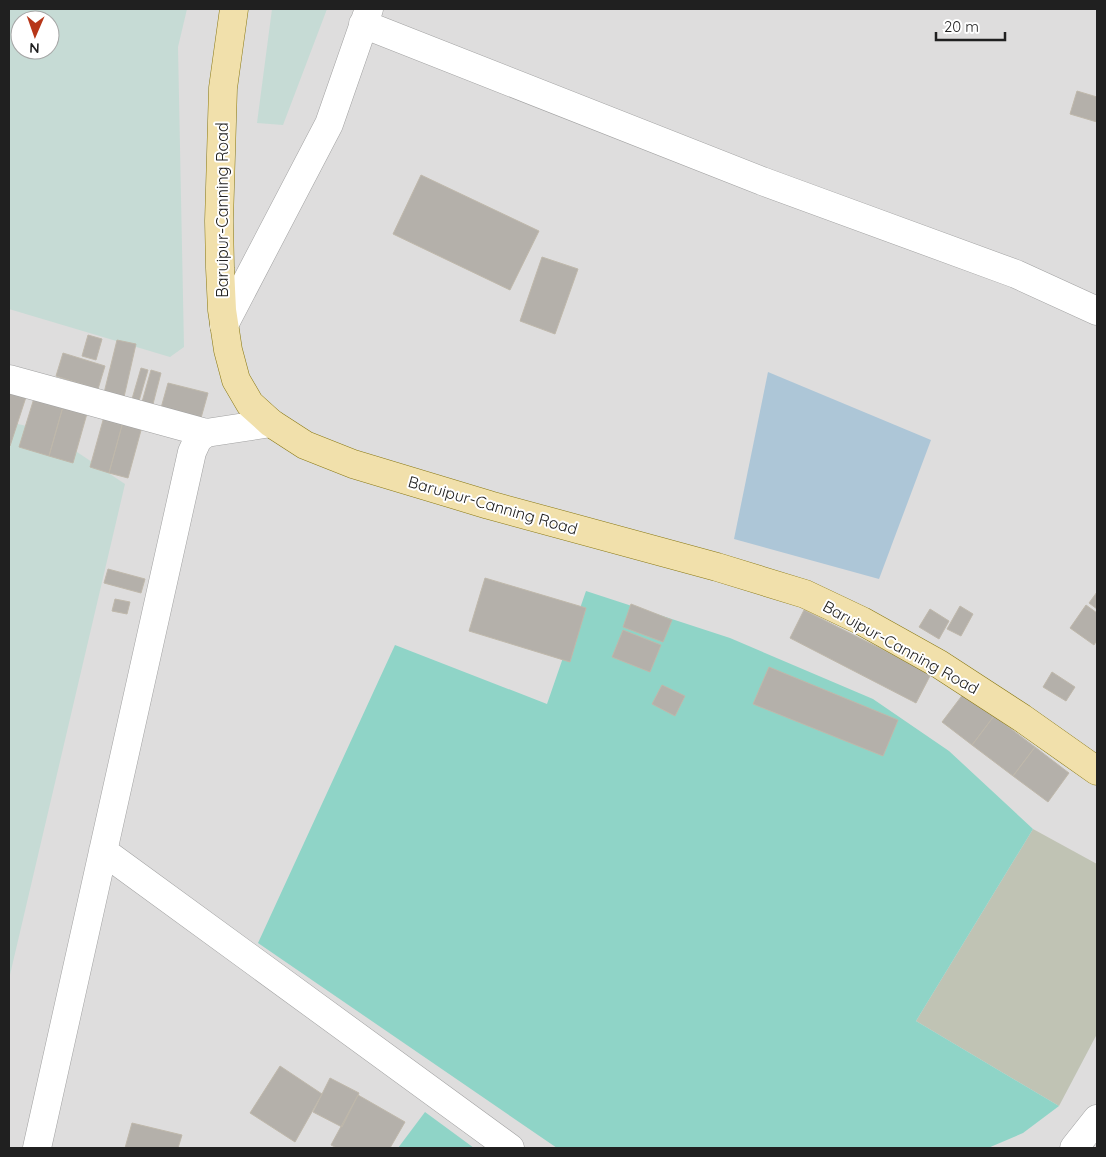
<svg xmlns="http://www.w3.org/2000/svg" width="1106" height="1157" font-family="Quicksand,sans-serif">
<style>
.residential{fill:#dedddd;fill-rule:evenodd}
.construction{fill:#c0c3b4}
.wetland{fill:#c6dbd5;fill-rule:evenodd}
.pitch{fill:#8fd4c7}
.water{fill:#adc6d7}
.building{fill:#b4b0aa;stroke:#bfb8ab}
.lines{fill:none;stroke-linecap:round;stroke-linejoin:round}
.minor-casing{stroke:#a1a1a1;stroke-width:29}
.major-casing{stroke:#897813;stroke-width:29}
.minor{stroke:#fff;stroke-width:28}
.major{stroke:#f1e0ab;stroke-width:28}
.labels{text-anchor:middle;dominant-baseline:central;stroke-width:4;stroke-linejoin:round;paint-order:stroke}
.street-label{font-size:16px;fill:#202020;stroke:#fff}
</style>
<rect width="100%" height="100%" fill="#efeee7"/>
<!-- residential -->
<path class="residential" d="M 9,9 L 1097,9 L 1097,1148 L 9,1148 ZM 20,20 L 50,20 L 50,50 L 20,50 Z"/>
<!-- construction -->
<path class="construction" d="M 1033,829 L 1097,864 L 1097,1034 L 1059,1106 L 916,1021 Z"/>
<!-- wetland -->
<path class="wetland" d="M 9,9 L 187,9 L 178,47 L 184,347 L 170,357 L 9,309 ZM 20,20 L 50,20 L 50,50 L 20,50 Z
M 272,9 L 327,9 L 283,125 L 257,123 Z
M 9,422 L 44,430 L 125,484 L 9,979 Z"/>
<!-- pitch -->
<path class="pitch" d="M 586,591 L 730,638 L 873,699 L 949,751 L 1033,829 L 916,1021 L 1059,1106 L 1023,1133 L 988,1148 L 557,1148 L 258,943 L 395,645 L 547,704 Z
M 425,1112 L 474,1148 L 398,1148 Z"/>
<!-- water -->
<path class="water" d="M 768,372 L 931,440 L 879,579 L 734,539 Z"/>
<!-- building -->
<path class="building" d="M 1077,91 L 1097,97 L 1097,122 L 1070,114 Z
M 421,175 L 539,231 L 510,290 L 393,234 Z
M 542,257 L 578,269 L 555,334 L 520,321 Z
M 88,335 L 102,339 L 96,360 L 82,356 Z
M 117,340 L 136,344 L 124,397 L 104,393 Z
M 63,353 L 105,366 L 98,389 L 56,376 Z
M 141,368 L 148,370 L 139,401 L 132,399 Z
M 151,370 L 161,373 L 153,404 L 142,402 Z
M 168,383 L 208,393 L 201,418 L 161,408 Z
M 9,388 L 27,394 L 10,446 L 9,446 Z
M 35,395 L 64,403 L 49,456 L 19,447 Z
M 64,403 L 88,410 L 73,463 L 49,456 Z
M 105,413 L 124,418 L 109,473 L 90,467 Z
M 124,418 L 143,423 L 128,478 L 109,473 Z
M 108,569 L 145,579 L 141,593 L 104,583 Z
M 485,578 L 586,608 L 570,662 L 469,631 Z
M 1097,592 L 1097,609 L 1089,603 Z
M 115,599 L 130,602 L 127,614 L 112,611 Z
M 631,604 L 672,620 L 663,642 L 623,627 Z
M 1086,605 L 1097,613 L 1097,640 L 1094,645 L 1070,628 Z
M 960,606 L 973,614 L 961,636 L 947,629 Z
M 930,609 L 949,621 L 939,639 L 919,627 Z
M 804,610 L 931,674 L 916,703 L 790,638 Z
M 623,630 L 661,645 L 650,672 L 612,657 Z
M 769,667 L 898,720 L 883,756 L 753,704 Z
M 1052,672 L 1075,687 L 1066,701 L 1043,687 Z
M 662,685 L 685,696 L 675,716 L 652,704 Z
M 964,693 L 994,716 L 972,745 L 942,722 Z
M 994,716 L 1035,747 L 1013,776 L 972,745 Z
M 1035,747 L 1069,773 L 1048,802 L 1013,776 Z
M 280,1066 L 322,1094 L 295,1142 L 250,1113 Z
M 330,1078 L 359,1093 L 342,1127 L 313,1112 Z
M 358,1095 L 405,1122 L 390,1148 L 337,1148 L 331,1145 Z
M 132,1123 L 182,1135 L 178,1148 L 125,1148 Z"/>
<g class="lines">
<!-- minor casing -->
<g class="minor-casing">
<path id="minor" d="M 363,24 L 762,181 L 1016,274 L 1097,311
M 224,325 L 329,124 L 369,9
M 9,379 L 206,433
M 103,851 L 510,1148
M 37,1148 L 192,452 L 198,439 L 206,433 L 271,423
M 1074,1148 L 1097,1119"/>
</g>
<!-- major casing -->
<g class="major-casing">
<path id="major" d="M 234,9 L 223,88 L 219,221 L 220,268 L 222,310 L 228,350 L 236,380 L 250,404 L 271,423 L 305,445 L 353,464 L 489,505 L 717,567 L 805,594 L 862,621 L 939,664 L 1022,718 L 1097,771"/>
</g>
<!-- minor -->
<use href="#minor" class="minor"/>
<!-- major -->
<use href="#major" class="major"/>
</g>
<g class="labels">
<!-- street labels -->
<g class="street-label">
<text transform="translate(222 210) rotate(-90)">Baruipur-Canning Road</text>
<text transform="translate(493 505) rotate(16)">Baruipur-Canning Road</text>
<text transform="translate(901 647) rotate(29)">Baruipur-Canning Road</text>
</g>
</g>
<!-- border -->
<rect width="1106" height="1157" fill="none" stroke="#202020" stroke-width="20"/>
<!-- north arrow -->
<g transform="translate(35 35) rotate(182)"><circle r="24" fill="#ffffff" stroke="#a6a6a6"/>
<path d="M0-4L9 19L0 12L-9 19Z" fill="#b73619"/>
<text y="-8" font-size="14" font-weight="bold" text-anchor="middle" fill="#202020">N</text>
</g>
<!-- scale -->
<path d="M936 32v8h69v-8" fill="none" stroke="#202020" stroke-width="2.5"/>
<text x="944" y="32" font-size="15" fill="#202020" stroke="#ffffff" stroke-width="4" paint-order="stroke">20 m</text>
</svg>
